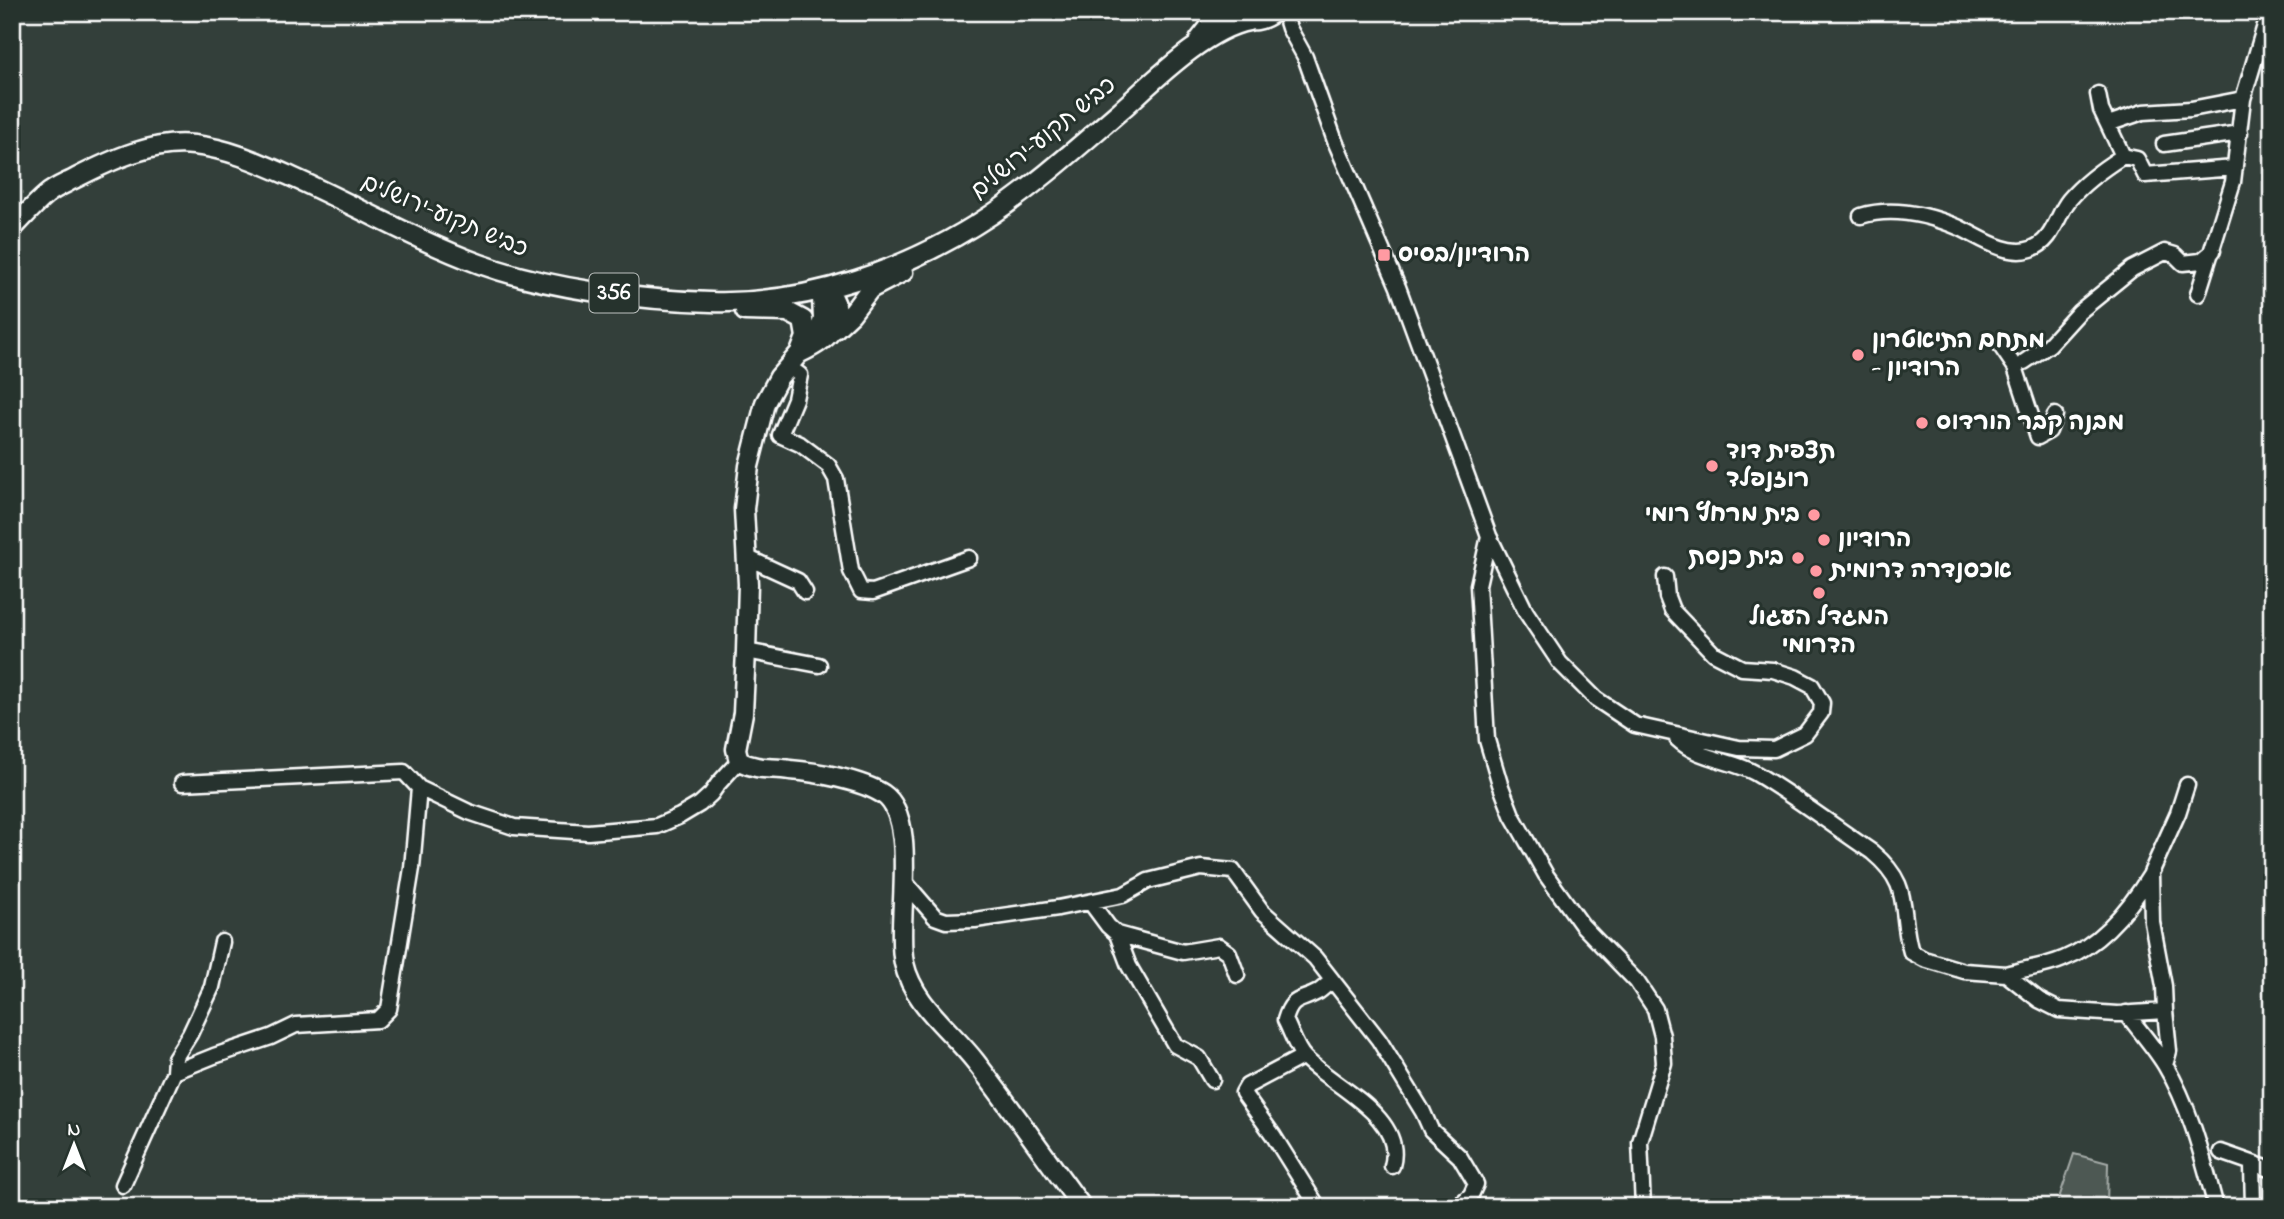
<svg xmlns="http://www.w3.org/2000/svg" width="2284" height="1219" font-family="'Indie Flower','Playpen Sans Hebrew',sans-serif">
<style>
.green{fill:#4d5853;stroke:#a6aca9;stroke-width:2}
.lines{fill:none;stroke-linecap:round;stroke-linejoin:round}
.minor-casing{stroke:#fff;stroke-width:19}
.major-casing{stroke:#fff;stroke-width:23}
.minor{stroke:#26332d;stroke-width:14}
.major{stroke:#26332d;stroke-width:18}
.poi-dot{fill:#ff9aa2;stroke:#26332d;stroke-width:2.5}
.labels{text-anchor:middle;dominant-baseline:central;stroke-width:6;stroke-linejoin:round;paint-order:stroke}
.shield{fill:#26332d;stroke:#bec2c0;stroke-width:2}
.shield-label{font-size:23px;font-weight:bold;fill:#fff}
.street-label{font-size:24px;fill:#fff;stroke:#26332d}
.poi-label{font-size:24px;font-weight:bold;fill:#fff;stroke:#26332d;text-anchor:start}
</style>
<rect width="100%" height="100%" fill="#333f3a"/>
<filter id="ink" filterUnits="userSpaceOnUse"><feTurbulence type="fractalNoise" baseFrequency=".0143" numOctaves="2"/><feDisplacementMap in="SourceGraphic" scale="14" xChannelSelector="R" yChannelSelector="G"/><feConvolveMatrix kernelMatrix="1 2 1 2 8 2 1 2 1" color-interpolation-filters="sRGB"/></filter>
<g filter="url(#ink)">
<!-- green -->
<path class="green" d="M 2074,1154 L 2108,1163 L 2107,1207 L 2056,1207 Z"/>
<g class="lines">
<!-- minor casing -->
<g class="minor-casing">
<path id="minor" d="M 1284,12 L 1289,28 L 1305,57 L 1335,141 L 1398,287 L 1489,536 L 1526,612 L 1560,663 L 1596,699 L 1635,725 L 1739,748 L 1774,749 L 1805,734 L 1821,713 L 1822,703 L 1812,686 L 1795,677 L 1773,670 L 1742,668 L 1713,653 L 1672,610 L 1667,597 L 1665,577
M 2098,94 L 2101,110 L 2123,156
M 2108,124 L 2143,112 L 2191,109 L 2243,99
M 2164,144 L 2240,133
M 1861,216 C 1894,206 1929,215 1960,228 C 1981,238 2007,257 2031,249 C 2054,241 2056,216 2069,200 C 2084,182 2104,168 2123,156 L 2137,159 L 2145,175 L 2235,168
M 2198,294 L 2233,182 L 2243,99 L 2269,12
M 2002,348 L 2015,367 L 2038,437 L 2049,431 L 2055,415
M 2024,362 L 2049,345 L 2079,312 L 2132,269 L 2165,252 L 2175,255 L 2183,263 L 2201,261 L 2213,251
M 789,367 L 800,375 L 795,399 L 780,435 L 800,444 L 828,465 L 836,479 L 851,571 L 861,591 L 873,592 L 969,558
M 1489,536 L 1478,585 L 1487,740 L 1500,784 L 1512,815 L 1546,875 L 1582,925 L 1637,982 L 1655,1009 L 1662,1036 L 1664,1063 L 1640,1142 L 1643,1207
M 746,557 L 798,581 L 805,592
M 746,651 L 819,665
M 1677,739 C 1699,760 1730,759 1755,773 C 1796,797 1833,826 1872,852 C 1914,887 1898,908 1911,952 L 1924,959 L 1964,971 L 2006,974 L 2039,1000 L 2059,1010 L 2117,1014 L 2165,1011 L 2164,986 L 2152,922 L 2151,873 L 2178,813 L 2187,785
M 182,783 L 404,772 L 419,788 L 469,812 L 514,827 L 588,832 L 657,826 L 680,816 L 700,804 L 711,794 L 718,784 L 739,761
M 904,881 L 935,917 L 946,921 L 975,920 L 1058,908 L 1123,895 L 1148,881 L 1201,868 L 1233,871 L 1262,911 L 1315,958 L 1379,1040 L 1423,1112 L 1431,1130 L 1460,1157 L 1476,1184 L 1471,1195 L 1457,1207
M 1091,903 L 1108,926 L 1117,934 L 1183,952 L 1219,946 L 1229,953 L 1237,975
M 1117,934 L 1129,966 L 1175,1045 L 1199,1058 L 1212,1080
M 2006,974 C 2025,968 2045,967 2063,959 C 2101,944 2130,908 2151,874
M 1332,981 C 1327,984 1323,989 1318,992 C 1300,1002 1292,996 1285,1020 C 1291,1031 1296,1049 1305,1058 C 1334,1087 1406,1117 1392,1166
M 2126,1013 C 2139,1030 2154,1047 2165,1065 C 2191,1108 2203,1159 2216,1207
M 1302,1057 L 1247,1086 L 1243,1093 L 1273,1135 L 1318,1207
M 2165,1065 L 2169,1051 L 2165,1011
M 174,1072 L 175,1058 L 190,1034 L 212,987 L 222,942
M 2221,1152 L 2272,1170
M 2252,1165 L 2253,1207
M 123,1185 L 174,1072 L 214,1056 L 271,1037 L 296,1025 L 378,1020 L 389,1009 L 412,868 L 419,788"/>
</g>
<!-- major casing -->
<g class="major-casing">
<path id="major" d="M 1238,16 C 1252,23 1262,21 1274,12
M 1199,40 L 1221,12
M 12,229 C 23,218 34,205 46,195 C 55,187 67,183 76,178 C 111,160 154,140 194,145 C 230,149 260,163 292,177 C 355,205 415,240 480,264 C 549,289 639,300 711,302 C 809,305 911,268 991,215 C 1037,184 1078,147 1120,111 C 1154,81 1205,29 1249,21
M 745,311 L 788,312 L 803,320 L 806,337 L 801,350
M 835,329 L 851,314 L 870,289 L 903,272
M 800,353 C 830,339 850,322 828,289 L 822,298 L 823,319 L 820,329 L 779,377 L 765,403 L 749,466 L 744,509 L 748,584 L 746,651 L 743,713 L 736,749 L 739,761 C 759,771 770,767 790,770 C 816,772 861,780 883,794 C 920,819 895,921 904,963 C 913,1004 950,1029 975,1061 C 1012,1109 1046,1158 1082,1207"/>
</g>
<!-- minor -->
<use href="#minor" class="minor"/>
<!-- major -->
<use href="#major" class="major"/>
</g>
</g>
<!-- markers -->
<g class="poi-dot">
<rect x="1377" y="248" width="14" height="14" rx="3.5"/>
<circle cx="1858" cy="355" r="7"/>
<circle cx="1922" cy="423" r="7"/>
<circle cx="1712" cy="466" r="7"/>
<circle cx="1814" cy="515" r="7"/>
<circle cx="1824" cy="540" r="7"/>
<circle cx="1798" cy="558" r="7"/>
<circle cx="1816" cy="571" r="7"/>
<circle cx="1819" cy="593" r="7"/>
</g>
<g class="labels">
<!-- shield labels -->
<rect class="shield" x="589.5" y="273.5" width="49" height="39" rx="5"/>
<g class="shield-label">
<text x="614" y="293">356</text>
</g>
<!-- street labels -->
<g class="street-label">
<text transform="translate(1044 139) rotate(-39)">כביש תקוע–ירושלים</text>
<text transform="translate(444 217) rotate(23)">כביש תקוע–ירושלים</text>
</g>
<!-- poi labels -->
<g class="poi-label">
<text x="1398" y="255">הרודיון/בסיס</text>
<text x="1872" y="341">מתחם התיאטרון<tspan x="1872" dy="28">- הרודיון</tspan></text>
<text x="1936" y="423">מבנה קבר הורדוס</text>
<text x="1726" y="452">תצפית דוד<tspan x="1726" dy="28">רוזנפלד</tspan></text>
<text x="1800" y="515" text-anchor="end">בית מרחץ רומי</text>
<text x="1838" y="540">הרודיון</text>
<text x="1784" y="558" text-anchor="end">בית כנסת</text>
<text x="1830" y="571">אכסנדרה דרומית</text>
<text x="1819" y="618" text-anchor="middle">המגדל העגול<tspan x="1819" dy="28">הדרומי</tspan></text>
</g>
</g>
<!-- margin -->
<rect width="2284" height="1219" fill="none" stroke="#26332d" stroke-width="42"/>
<rect x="21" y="21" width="2242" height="1177" fill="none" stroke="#fff" stroke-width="2.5" filter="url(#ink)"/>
<!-- north arrow -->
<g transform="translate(74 1145)" stroke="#26332d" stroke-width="5" paint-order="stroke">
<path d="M0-5L12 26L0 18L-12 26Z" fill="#ffffff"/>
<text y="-10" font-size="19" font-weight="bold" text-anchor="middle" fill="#ffffff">N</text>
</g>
</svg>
